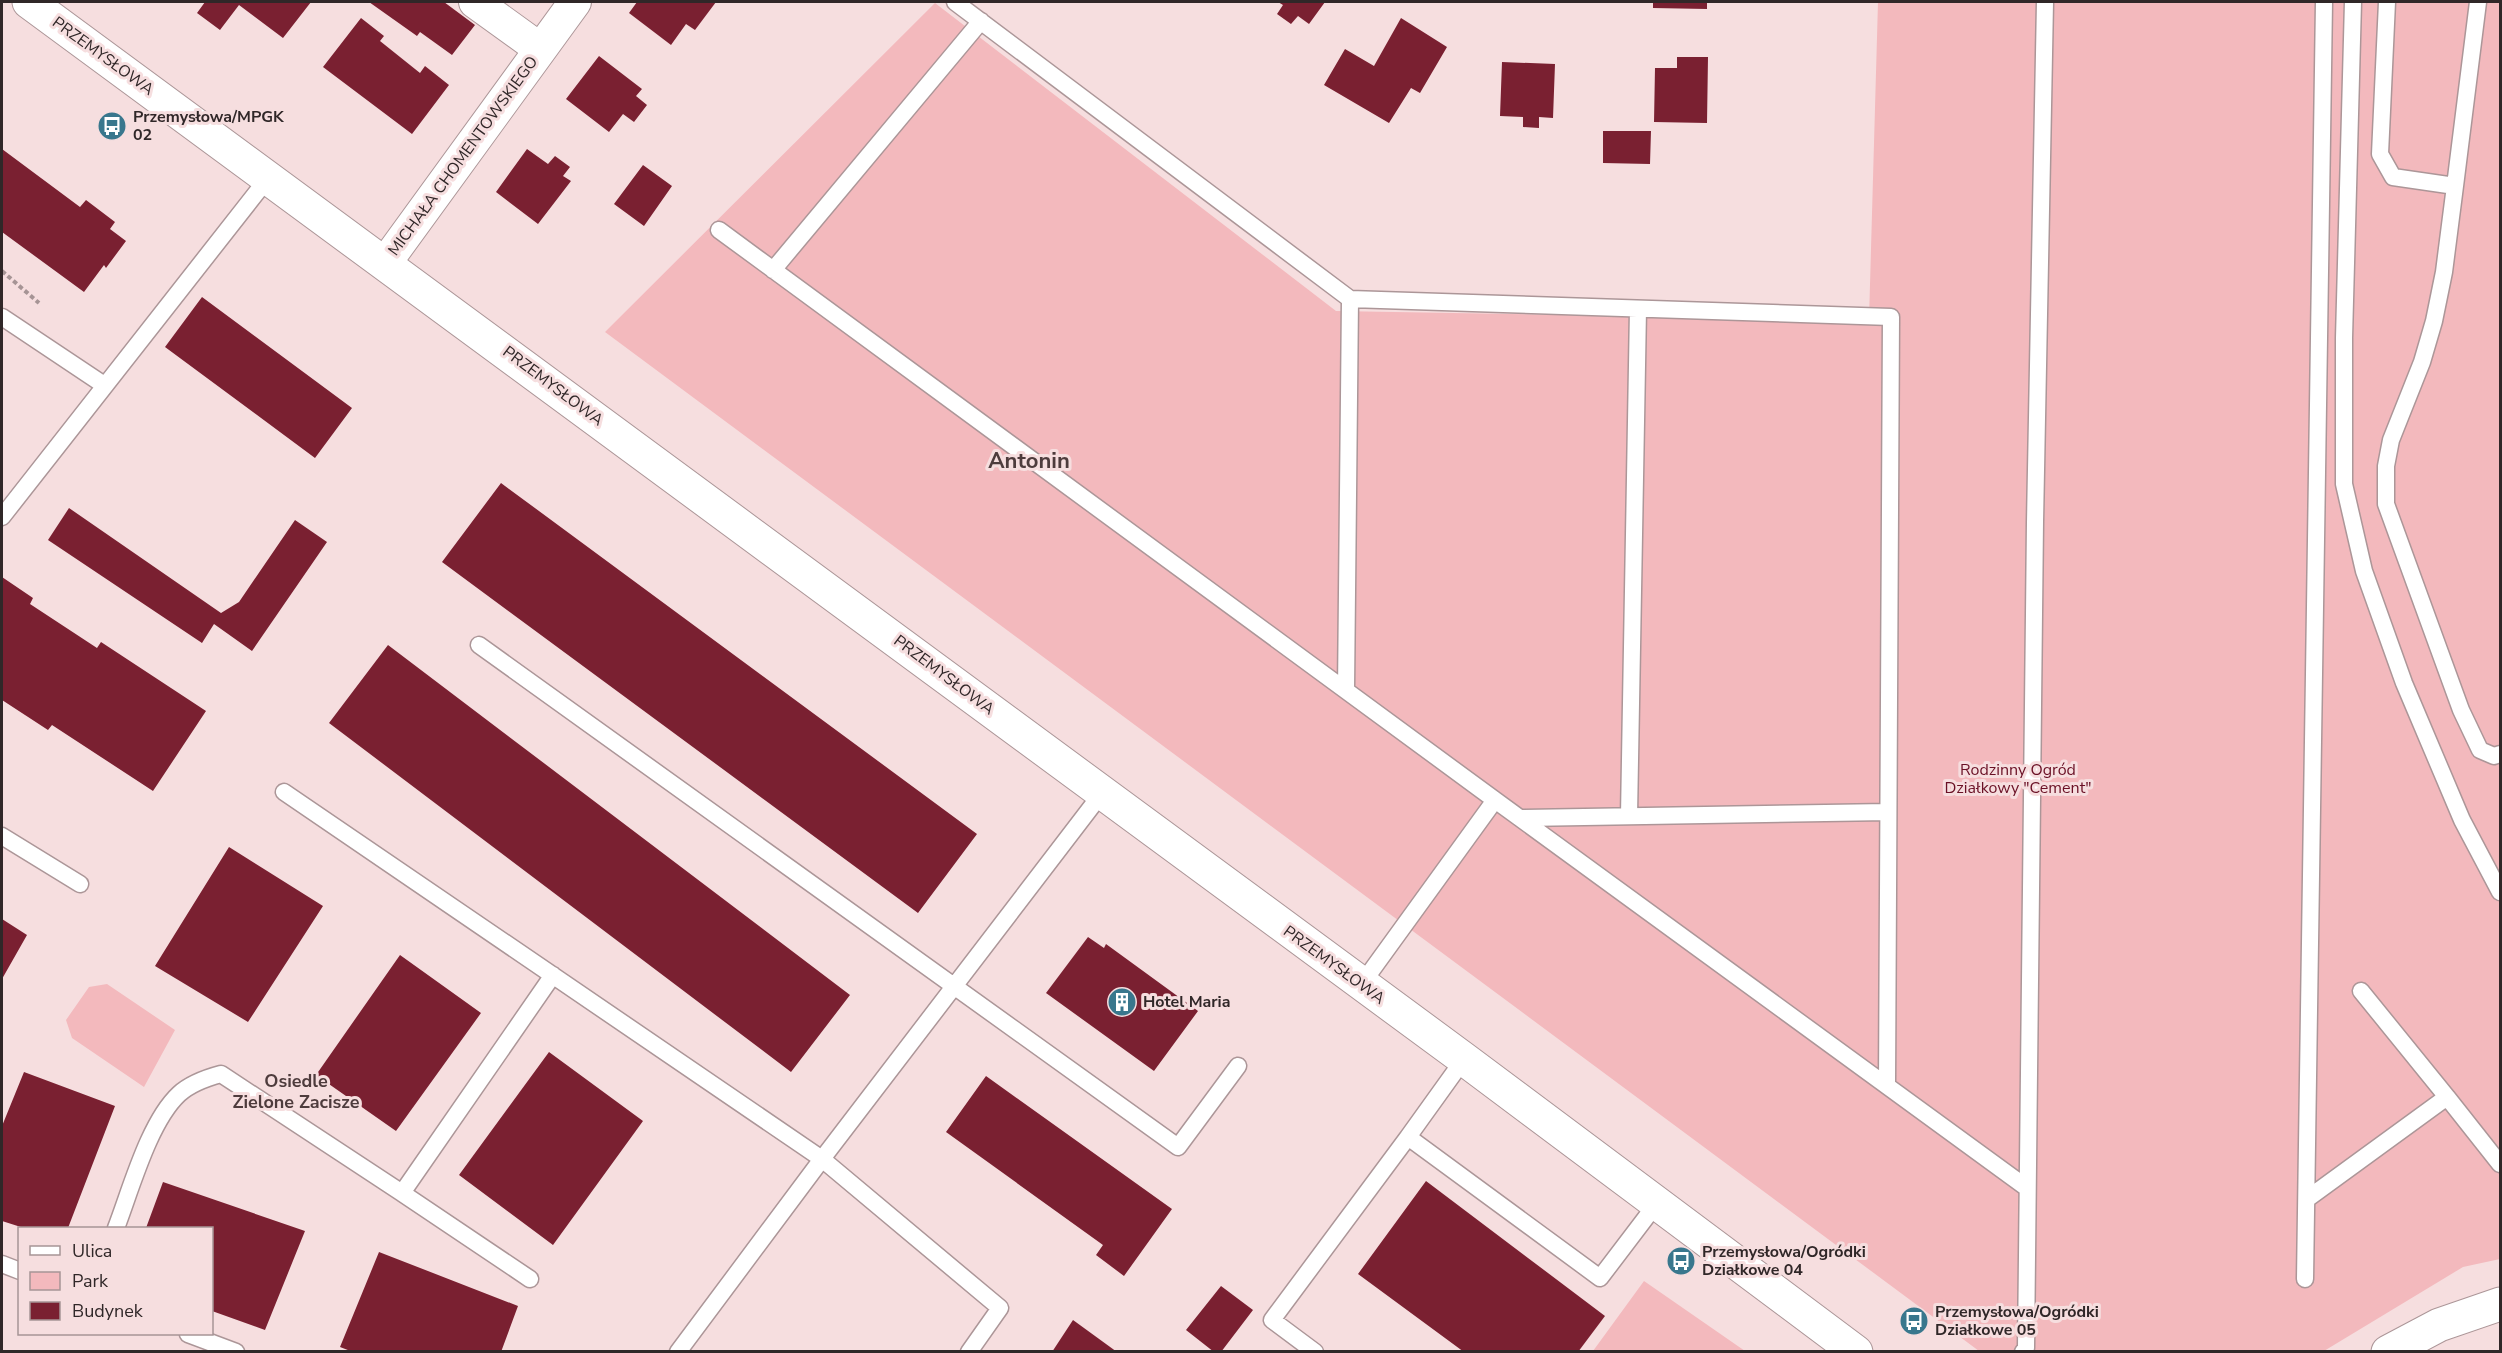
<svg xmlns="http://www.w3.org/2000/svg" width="2502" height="1353" font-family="'Nunito Sans',sans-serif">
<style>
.green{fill:#f3b9bd}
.building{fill:#7a2031}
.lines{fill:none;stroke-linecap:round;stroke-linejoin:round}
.service-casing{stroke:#ac9698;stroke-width:19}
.minor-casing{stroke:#ac9698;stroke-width:34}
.secondary-casing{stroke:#ac9698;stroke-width:35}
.path{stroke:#a69495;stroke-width:4;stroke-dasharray:4.5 3;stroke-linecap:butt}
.service{stroke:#fff;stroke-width:16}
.minor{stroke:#fff;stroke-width:32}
.secondary{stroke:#fff;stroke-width:33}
.labels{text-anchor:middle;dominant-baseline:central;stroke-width:6;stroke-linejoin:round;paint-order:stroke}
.street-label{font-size:16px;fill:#302728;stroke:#f6dedf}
.poi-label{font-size:16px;font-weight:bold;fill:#302728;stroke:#f6dedf;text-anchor:start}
.park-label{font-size:16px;fill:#6a1025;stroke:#f6dedf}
.neighbourhood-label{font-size:18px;font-weight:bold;fill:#4e3c3d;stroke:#f6dedf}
.district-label{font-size:22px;font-weight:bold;fill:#4e3c3d;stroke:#f6dedf}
</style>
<rect width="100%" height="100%" fill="#f6dedf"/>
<!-- green -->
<path class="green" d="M 1878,2 L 2500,2 L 2500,1259 L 2463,1267 L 2324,1351 L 1979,1351 L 605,332 L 935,3 L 1336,311 L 1869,320 Z
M 107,984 L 175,1030 L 144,1087 L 72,1038 L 66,1020 L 89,987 Z
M 1644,1281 L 1745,1351 L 1593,1351 Z"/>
<!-- building -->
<path class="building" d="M 205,2 L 311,2 L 283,38 L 239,5 L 220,30 L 197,13 Z
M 369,2 L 444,2 L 475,25 L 452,55 L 420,32 L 417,36 Z
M 637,2 L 716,2 L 695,30 L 686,24 L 671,45 L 629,13 Z
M 1278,2 L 1325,2 L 1309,24 L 1298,16 L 1291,24 L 1277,14 L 1283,5 Z
M 1653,2 L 1707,2 L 1707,9 L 1653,8 Z
M 361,18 L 384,36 L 380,41 L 420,73 L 425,66 L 449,85 L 412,134 L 323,67 Z
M 1401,18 L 1447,47 L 1420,93 L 1411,88 L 1389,123 L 1324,85 L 1345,49 L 1374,66 Z
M 599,56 L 642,89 L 636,96 L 647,105 L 634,122 L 623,114 L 609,132 L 566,99 Z
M 1677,57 L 1708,57 L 1707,123 L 1654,122 L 1655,68 L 1677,68 Z
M 1502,62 L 1555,64 L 1553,118 L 1539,117 L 1539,128 L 1523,127 L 1523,117 L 1500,116 Z
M 1603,131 L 1651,131 L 1650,164 L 1603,163 Z
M 2,149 L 80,207 L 86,200 L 115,222 L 110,229 L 126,241 L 106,268 L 104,265 L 84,292 L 2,232 Z
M 527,149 L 548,164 L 555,156 L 570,167 L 563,176 L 571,181 L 538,224 L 496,192 Z
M 643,165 L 672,186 L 644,226 L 614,204 Z
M 202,297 L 352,408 L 315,458 L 165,347 Z
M 501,483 L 977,834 L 918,913 L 442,562 Z
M 69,508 L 221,613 L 239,602 L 295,520 L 327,542 L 252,651 L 214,624 L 202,643 L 48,540 Z
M 2,577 L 33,598 L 30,604 L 97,648 L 101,642 L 206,711 L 153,791 L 52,725 L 48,730 L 2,700 Z
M 388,645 L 850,995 L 791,1072 L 329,723 Z
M 229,847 L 323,906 L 248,1022 L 155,966 Z
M 2,919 L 27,935 L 2,979 Z
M 1088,937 L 1104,948 L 1106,944 L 1198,1011 L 1154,1071 L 1046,993 Z
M 400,955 L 481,1013 L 396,1131 L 316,1075 Z
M 549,1052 L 643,1121 L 553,1245 L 459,1175 Z
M 24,1072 L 115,1106 L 68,1228 L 24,1228 L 2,1221 L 2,1126 Z
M 986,1076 L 1172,1209 L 1124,1276 L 1096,1255 L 1103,1245 L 946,1132 Z
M 1426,1181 L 1605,1316 L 1578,1352 L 1464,1352 L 1358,1274 Z
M 163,1182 L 305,1231 L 265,1330 L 212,1311 L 212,1228 L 146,1228 Z
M 379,1252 L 518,1306 L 501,1352 L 353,1352 L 340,1347 Z
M 1221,1286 L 1253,1310 L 1221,1352 L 1214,1352 L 1186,1330 Z
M 1073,1320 L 1117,1352 L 1052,1352 Z"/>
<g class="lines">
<!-- service casing -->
<g class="service-casing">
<path id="service" d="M 955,2 L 1350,299 L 1346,690
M 2353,2 L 2344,338 L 2344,484 L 2364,571 L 2404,683 L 2462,820 L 2500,892
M 2387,2 L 2380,154 L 2393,177 L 2455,186 L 2444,272 L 2434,321 L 2422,362 L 2391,440 L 2386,466 L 2386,504 L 2461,710 L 2480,750 L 2494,756 L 2500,754
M 2455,186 L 2478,2
M 719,230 L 1495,800
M 773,270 L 981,21
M 1350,299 L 1891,317 L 1887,1085
M 2,317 L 104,385
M 2,517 L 268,178
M 479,645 L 1178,1147 L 1238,1066
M 284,792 L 822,1159 L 1102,793
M 1629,816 L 1638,309
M 1520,818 L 1888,812
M 2,836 L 80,884
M 1361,985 L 1495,800 L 2027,1188
M 2361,991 L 2447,1097
M 1464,1059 L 1408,1137 L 1600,1278 L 1657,1203
M 402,1193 L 530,1279
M 2307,1199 L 2447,1097 L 2500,1164
M 116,1228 C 131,1189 149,1122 179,1094 C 191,1083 206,1078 221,1074 L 402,1193 L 553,975
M 2,1264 L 20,1271
M 2305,1279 L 2324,2
M 188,1334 L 236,1352
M 678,1352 L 822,1159 L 1000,1308 L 969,1352
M 1315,1352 L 1272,1320 L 1408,1137
M 2023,1352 L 2026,1348 L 2035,522 L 2045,2"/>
</g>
<!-- minor casing -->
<g class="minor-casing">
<path id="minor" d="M 475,2 L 540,49
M 386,262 L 575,2"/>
</g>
<!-- secondary casing -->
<g class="secondary-casing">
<path id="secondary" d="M 29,2 L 1464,1059 L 1856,1352
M 2388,1352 L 2439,1325 L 2500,1304"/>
</g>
<!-- path -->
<path class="path" d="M 2,271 L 39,303"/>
<!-- service -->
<use href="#service" class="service"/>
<!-- minor -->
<use href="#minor" class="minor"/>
<!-- secondary -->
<use href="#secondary" class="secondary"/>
</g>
<!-- icons -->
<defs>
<g id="bus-disc" transform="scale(1.5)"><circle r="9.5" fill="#39778d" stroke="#f6dedf"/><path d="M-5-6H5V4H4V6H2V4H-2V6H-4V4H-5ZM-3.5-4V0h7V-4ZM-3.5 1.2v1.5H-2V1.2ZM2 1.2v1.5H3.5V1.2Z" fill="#fff"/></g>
<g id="building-disc" transform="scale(1.5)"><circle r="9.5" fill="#39778d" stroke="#f6dedf"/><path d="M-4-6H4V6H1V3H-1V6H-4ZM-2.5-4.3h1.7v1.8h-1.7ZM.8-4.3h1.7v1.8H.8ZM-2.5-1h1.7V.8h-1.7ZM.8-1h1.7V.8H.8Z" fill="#fff"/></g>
</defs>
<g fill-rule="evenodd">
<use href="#bus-disc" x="112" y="126"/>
<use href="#building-disc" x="1122" y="1002"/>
<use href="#bus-disc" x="1681" y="1261"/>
<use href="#bus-disc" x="1914" y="1321"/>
</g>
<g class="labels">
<!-- street labels -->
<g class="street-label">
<text transform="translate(103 56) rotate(36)">PRZEMYSŁOWA</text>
<text transform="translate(463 156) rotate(-54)">MICHAŁA CHOMENTOWSKIEGO</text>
<text transform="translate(553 386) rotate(37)">PRZEMYSŁOWA</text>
<text transform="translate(944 675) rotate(37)">PRZEMYSŁOWA</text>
<text transform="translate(1334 965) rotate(36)">PRZEMYSŁOWA</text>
</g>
<!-- poi labels -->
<g class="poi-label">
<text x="133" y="117">Przemysłowa/MPGK<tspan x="133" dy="18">02</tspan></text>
<text x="1143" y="1002">Hotel Maria</text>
<text x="1702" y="1252">Przemysłowa/Ogródki<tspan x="1702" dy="18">Działkowe 04</tspan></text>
<text x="1935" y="1312">Przemysłowa/Ogródki<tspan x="1935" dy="18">Działkowe 05</tspan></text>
</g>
<!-- park labels -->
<g class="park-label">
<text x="2018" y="770">Rodzinny Ogród<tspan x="2018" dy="18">Działkowy "Cement"</tspan></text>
</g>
<!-- neighbourhood labels -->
<g class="neighbourhood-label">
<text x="296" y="1081">Osiedle<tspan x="296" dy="21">Zielone Zacisze</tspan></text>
</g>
<!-- district labels -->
<g class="district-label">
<text x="1029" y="461">Antonin</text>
</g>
</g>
<!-- border -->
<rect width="2502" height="1353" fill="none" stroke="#302728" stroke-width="6"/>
<!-- legend -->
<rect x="18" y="1227" width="195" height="108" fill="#f6dedf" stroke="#a79596" stroke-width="1.5"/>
<rect x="30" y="1246" width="30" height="9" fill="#ffffff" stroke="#a79596" stroke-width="1.5"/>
<text x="72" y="1257" font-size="18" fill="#302728">Ulica</text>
<rect x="30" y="1272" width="30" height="18" fill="#f3b9bd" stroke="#a79596" stroke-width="1.5"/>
<text x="72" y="1287" font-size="18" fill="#302728">Park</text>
<rect x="30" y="1302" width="30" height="18" fill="#7a2031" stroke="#a79596" stroke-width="1.5"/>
<text x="72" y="1317" font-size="18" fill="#302728">Budynek</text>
</svg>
